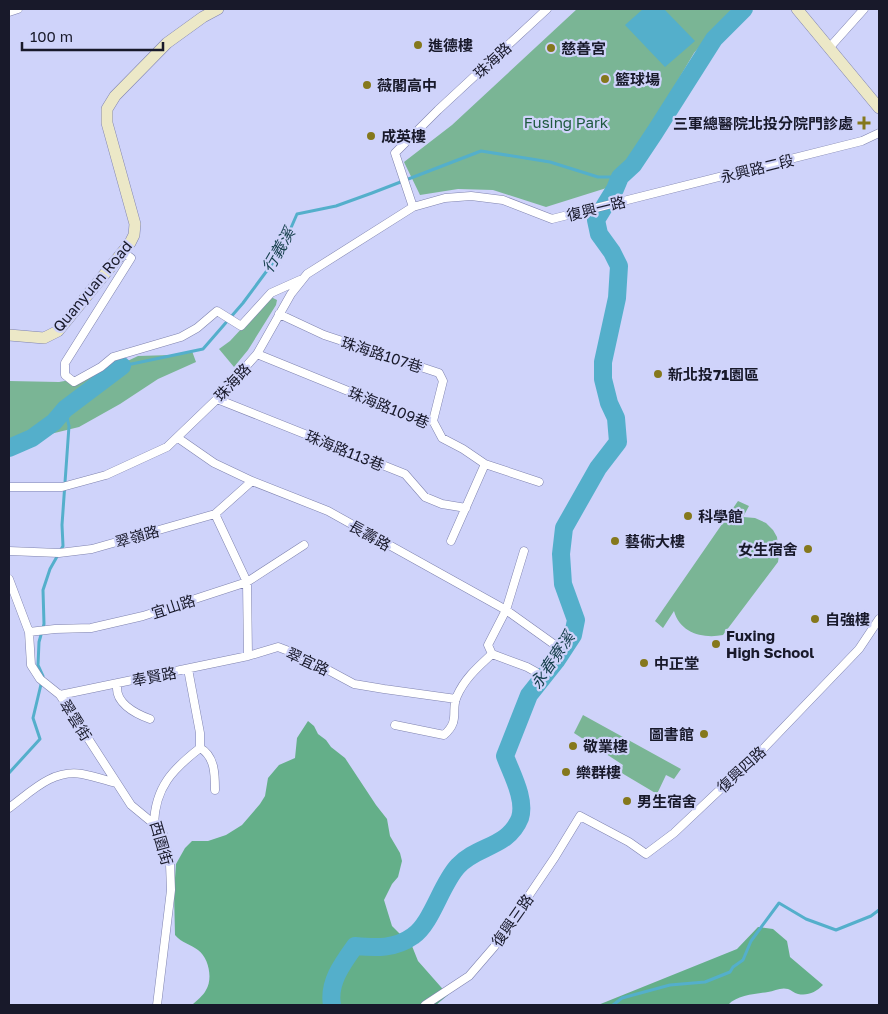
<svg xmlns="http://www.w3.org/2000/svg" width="888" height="1014" font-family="'Golos Text','Noto Sans TC',sans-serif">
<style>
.green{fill:#7ab595}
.forest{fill:#64af89}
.water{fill:#54afcb}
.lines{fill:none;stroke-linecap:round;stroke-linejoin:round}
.stream{stroke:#54afcb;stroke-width:3}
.river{stroke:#54afcb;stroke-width:18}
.street-casing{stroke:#7f83af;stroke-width:9}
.secondary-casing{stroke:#7f83af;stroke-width:12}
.street{stroke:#fff;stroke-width:8}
.secondary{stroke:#ece8c7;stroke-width:11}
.poi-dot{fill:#85781c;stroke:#cfd3fa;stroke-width:2}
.labels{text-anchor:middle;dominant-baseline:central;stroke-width:4.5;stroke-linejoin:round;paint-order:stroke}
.poi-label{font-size:15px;font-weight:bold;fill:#18192a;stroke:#cfd3fa;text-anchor:start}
.street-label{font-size:15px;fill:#18192a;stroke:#cfd3fa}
.park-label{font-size:15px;fill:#1f593f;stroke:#cfd3fa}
.water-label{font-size:16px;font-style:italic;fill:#163f4c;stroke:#cfd3fa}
</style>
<rect width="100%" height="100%" fill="#cfd3fa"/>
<!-- green -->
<path class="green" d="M 577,9 L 732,9 L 694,53 L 616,185 L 546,207 L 493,190 L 458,189 L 420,195 L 404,162 L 452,125 Z
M 271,297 L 277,300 L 276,305 L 248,350 L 234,367 L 219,349 L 230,341 Z
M 192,351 L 196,362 L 158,379 L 120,404 L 79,427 L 26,440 L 9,450 L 9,381 L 59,382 L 98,375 L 138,356 L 171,355 Z
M 738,501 L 749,506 L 743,517 L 755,518 L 766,523 L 773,530 L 777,537 L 779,555 L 778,562 L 723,635 C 703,639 680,633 674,611 L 663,628 L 655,621 Z
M 583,715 L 681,769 L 674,779 L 666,775 L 657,794 L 620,772 L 623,765 L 574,733 Z"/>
<!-- forest -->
<path class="forest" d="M 308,721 L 314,726 L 318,734 L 326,740 L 331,747 L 345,758 L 376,805 L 387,819 L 390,836 L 400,853 L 402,861 L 398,877 L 392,884 L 384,900 L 392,926 L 412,946 L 418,961 L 448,995 L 436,1005 L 192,1005 C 197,1000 203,996 206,990 C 213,979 209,958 198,950 C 190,944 182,943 175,935 L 174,892 L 176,864 L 185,848 L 192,841 L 208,841 L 226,835 L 242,825 L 260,804 L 265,796 L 268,778 L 279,765 L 295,758 L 297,738 Z
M 758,927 L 773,929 L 787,941 L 790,957 L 823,985 C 816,992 808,996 798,994 C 794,993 791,990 788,989 C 781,987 774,991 768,992 C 755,994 737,995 728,1005 L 598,1005 L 737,949 Z"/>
<!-- water -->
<path class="water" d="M 643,9 L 664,9 L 695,41 L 665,67 L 625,25 Z"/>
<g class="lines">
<!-- stream -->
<path class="stream" d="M 122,366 L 203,349 L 243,303 L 280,253 L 297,214 L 336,206 L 372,193 L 481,151 L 550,162 L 598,177 L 620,177
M 9,773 L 40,739 L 33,718 L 43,676 L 38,665 L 39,642 L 44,624 L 43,590 L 50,569 L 63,546 L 62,525 L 69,426 L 65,409
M 613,1005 L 622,998 L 670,985 L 705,982 L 730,972 L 733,967 L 743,960 L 751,941 L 779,903 L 806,919 L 836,930 L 871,916 L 879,910"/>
<!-- river -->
<path class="river" d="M 9,448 L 32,438 L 54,422 L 65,409 L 122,366
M 332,1005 C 328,983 342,964 355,946 C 376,948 395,949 413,936 C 432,923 441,884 458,866 C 477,845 508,848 520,818 C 526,799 511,773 505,756 L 529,695 L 556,661 L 573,635 L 576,620 L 563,584 L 561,554 L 564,528 L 598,468 L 618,442 L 616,418 L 609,403 L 603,379 L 603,362 L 617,298 L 619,266 L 612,252 L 599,234 L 596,220 L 615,189 L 620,177 L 633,165 L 655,132 L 714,39 L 744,9"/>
<!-- street casing -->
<g class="street-casing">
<path id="street" d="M 9,12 L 18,9
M 830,47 L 864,9
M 413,207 L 395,153 L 438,110 L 547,9
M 124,253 L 131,258 L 65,363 L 65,375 L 74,382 L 101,367 L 113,357 L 181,337 L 197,328 L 217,311 L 241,326 L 271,293 L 300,280
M 279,314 L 324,335 L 439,373 L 443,381 L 433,421
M 257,354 L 417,419 L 433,421 L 442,438 L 463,449 L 485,464 L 539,482
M 217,399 L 405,474 L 425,497 L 442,504 L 466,508
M 178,438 L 214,463 L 252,481 L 328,511 L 506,610 L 555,645
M 9,487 L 62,487 L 106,475 L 167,447 L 217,399 L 257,354 L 291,294 L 307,274 L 413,207 L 445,198 L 471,196 L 503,200 L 552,219 L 862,141 L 879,133
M 215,514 L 247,582 L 248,656
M 451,541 L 485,464
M 9,551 L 59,553 L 92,549 L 215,514 L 252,481
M 524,551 L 506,610 L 488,645 L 492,654 L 527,667 L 536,672
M 9,579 L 29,632 L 31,665 L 40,679 L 60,695 L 131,805 L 154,824 L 163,834 L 170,864 L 171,890 L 157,1005
M 29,632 L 55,629 L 91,628 L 143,616 L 247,582 L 304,545
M 118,683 C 112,702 136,714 150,719
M 60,695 L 248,656 L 278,647 L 302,656 L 354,684 L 384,689 L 456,699
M 395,725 L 444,735 C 461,720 450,711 457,696 C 465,678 478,667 492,654
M 200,748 C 215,756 215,775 215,790
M 9,808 C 31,792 52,769 82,774 C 93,776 105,780 116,783
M 154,824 C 155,787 173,769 200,748 L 200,733 L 188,669
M 425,1005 L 469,976 L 494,947 L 555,857 L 580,816 L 629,842 L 646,854 L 674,833 L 763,749 L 859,649 L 879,619"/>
</g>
<!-- secondary casing -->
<g class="secondary-casing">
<path id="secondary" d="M 797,9 L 879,108
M 9,335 L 44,338 L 58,331 L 130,243 L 134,235 L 135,224 L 107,123 L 107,109 L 115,96 L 167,43 L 203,17 L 218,9"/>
</g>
<!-- street -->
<use href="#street" class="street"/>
<!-- secondary -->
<use href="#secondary" class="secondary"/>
</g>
<!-- markers -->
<g class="poi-dot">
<circle cx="418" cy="45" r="5"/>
<circle cx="551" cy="48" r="5"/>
<circle cx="605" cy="79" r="5"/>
<circle cx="367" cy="85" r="5"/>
<path d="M861.5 115.5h5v5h5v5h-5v5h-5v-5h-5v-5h5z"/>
<circle cx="371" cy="136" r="5"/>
<circle cx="658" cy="374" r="5"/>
<circle cx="688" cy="516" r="5"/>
<circle cx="615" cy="541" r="5"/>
<circle cx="808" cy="549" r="5"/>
<circle cx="815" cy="619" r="5"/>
<circle cx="716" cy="644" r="5"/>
<circle cx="644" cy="663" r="5"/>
<circle cx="704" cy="734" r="5"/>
<circle cx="573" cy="746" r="5"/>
<circle cx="566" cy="772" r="5"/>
<circle cx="627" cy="801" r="5"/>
</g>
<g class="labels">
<!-- poi labels -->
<g class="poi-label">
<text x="428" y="45">進德樓</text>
<text x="561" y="48">慈善宮</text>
<text x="615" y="79">籃球場</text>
<text x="377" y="85">薇閣高中</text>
<text x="853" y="123" text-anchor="end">三軍總醫院北投分院門診處</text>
<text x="381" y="136">成英樓</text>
<text x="668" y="374">新北投71園區</text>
<text x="698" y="516">科學館</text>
<text x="625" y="541">藝術大樓</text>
<text x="798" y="549" text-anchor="end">女生宿舍</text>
<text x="825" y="619">自強樓</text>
<text x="726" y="635">Fuxing<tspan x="726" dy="17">High School</tspan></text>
<text x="654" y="663">中正堂</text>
<text x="694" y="734" text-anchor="end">圖書館</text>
<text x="583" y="746">敬業樓</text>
<text x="576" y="772">樂群樓</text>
<text x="637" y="801">男生宿舍</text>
</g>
<!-- street labels -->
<g class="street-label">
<text transform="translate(492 60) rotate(-43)">珠海路</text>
<text transform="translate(757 168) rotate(-14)">永興路二段</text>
<text transform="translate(596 208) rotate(-14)">復興一路</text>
<text transform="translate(92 286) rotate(-50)">Quanyuan Road</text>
<text transform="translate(382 354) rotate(18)">珠海路107巷</text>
<text transform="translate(232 382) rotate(-47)">珠海路</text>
<text transform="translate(389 407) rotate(22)">珠海路109巷</text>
<text transform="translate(345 450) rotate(22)">珠海路113巷</text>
<text transform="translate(370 535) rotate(29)">長壽路</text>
<text transform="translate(137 536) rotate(-16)">翠嶺路</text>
<text transform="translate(173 606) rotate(-18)">宜山路</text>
<text transform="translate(308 661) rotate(25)">翠宜路</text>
<text transform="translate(154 676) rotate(-11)">奉賢路</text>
<text transform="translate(76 720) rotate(58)">翠雲街</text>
<text transform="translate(741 769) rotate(-43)">復興四路</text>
<text transform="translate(162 843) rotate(74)">西園街</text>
<text transform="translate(512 920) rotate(-55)">復興三路</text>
</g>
<!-- park labels -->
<g class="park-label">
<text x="566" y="122">Fusing Park</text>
</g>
<!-- water labels -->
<g class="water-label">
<text transform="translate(278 250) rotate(-60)">行義溪</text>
<text transform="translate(552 660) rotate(-56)">永春寮溪</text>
</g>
</g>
<!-- border -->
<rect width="888" height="1014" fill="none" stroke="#18192a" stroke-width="20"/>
<!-- scale -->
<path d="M22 42v8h141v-8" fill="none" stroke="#18192a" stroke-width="2.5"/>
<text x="30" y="42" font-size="15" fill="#18192a" stroke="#cfd3fa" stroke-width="4" paint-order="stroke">100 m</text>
</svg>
